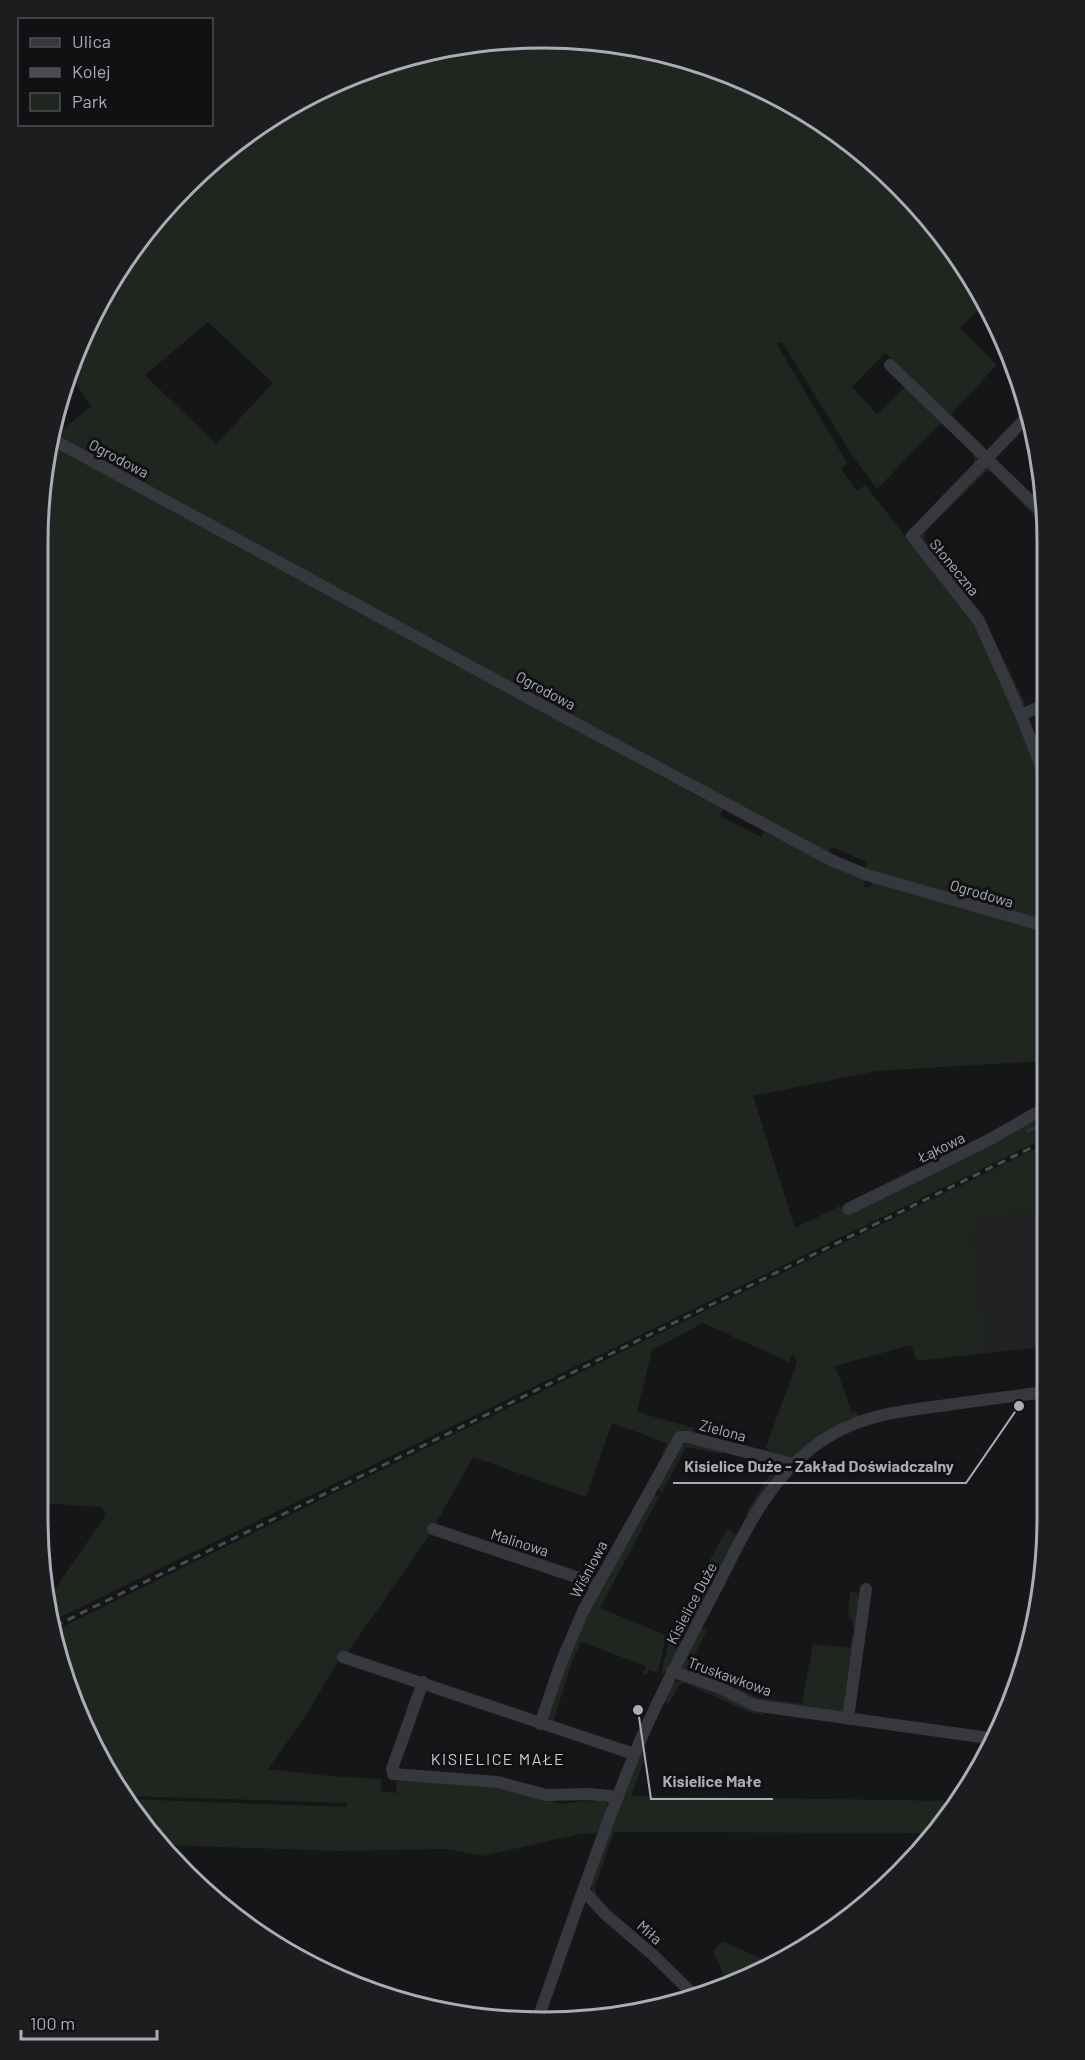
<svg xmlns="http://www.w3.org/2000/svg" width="1085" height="2060" font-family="Barlow,sans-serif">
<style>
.built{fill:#222225}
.green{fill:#1e261f;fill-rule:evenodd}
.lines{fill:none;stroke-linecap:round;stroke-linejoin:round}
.stream{stroke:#2c353b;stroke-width:3}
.minor{stroke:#37383d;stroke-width:12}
.rail{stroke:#4a4c52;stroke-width:3;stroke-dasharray:8 6;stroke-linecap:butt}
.labels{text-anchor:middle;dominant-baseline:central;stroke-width:6;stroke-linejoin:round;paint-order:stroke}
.street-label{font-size:15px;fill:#a8adb7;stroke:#111113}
.neighbourhood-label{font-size:16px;letter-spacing:1.5px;fill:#c9ccd3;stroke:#111113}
.rim{fill:none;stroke:#a8adb7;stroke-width:3}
.leader{fill:none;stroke:#a8adb7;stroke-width:2}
.callout-dot{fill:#a8adb7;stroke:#111113;stroke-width:2}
.callout-label{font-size:16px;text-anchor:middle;font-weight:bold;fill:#a8adb7;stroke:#111113;stroke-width:6;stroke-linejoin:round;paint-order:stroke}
</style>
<rect width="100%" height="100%" fill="#161618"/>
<!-- built -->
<path class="built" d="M 1045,1209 L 1046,1347 L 987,1353 L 973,1238 L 981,1218 Z"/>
<!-- green -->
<path class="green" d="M 576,39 L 674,55 L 766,90 L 875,163 L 962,262 L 985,304 L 960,328 L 997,365 L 951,414 L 984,446 L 981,448 L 885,353 L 852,387 L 877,414 L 906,386 L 978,455 L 978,459 L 974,464 L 974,457 L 972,452 L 941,423 L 877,489 L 853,457 L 782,342 L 777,344 L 847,463 L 841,469 L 857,491 L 865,485 L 975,624 L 1028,739 L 1044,788 L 1044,921 L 865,870 L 867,862 L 832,847 L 828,853 L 54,437 L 91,406 L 69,375 L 90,319 L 142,235 L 210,163 L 290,105 L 381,64 L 477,42 ZM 208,322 L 273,383 L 216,444 L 145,375 Z
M 50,443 L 239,548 L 718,807 L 723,809 L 720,816 L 761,837 L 764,832 L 863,879 L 865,881 L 864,887 L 868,888 L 874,882 L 1045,930 L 1045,1061 L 876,1071 L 753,1096 L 795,1228 L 840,1206 L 845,1215 L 989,1145 L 1045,1113 L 1045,1138 L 54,1620 L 50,1596 L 106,1515 L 102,1507 L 38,1503 L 39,510 Z
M 986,466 L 1043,517 L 1043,525 L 990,471 L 986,472 L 925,532 L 924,540 L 980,611 L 1025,703 L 1029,706 L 1021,704 L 988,633 L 920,538 L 921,533 Z
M 1045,1144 L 1045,1209 L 981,1218 L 973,1238 L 987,1353 L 917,1361 L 911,1345 L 835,1366 L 852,1412 L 856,1411 L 858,1416 C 830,1426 813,1440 790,1457 L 773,1455 L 766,1447 L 797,1362 L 793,1353 L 789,1362 L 703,1323 L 652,1350 L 637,1412 L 694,1428 L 693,1434 L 661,1456 L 667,1443 L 612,1423 L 586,1497 L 473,1457 L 429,1536 L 348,1652 L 337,1663 L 305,1717 L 268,1769 L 329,1776 L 381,1779 L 381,1791 L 396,1793 L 397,1779 L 521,1789 L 559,1804 L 600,1800 L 607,1803 L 609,1811 L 600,1833 L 580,1834 L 483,1856 L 447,1849 L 339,1851 L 163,1845 L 142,1825 L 128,1799 L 346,1807 L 348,1803 L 126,1796 L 64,1680 L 56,1630 Z
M 687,1442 L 724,1449 L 722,1454 L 686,1447 L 662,1492 L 655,1488 L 682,1445 Z
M 776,1464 L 781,1467 L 780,1470 L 767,1485 L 748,1517 L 745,1515 Z
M 652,1493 L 659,1497 L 600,1608 L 666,1635 L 658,1673 L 649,1670 L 648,1673 L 642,1676 L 646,1666 L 581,1642 L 572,1662 L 553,1723 L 548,1718 L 572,1643 Z
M 727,1529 L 737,1536 L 716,1577 L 713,1580 L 699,1580 Z
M 696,1585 L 711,1586 L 688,1634 L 672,1629 Z
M 850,1592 L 861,1593 L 858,1626 L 852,1627 L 853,1621 L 848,1616 Z
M 700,1628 L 707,1630 L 691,1662 L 755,1697 L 802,1704 L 813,1644 L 850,1648 L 851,1637 L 856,1638 L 847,1707 L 842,1713 L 758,1702 L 682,1669 L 682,1665 Z
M 671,1633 L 684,1640 L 664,1674 L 661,1673 Z
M 683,1680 L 762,1711 L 764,1715 L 748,1712 L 686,1683 L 680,1684 L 668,1705 L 664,1699 L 673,1683 Z
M 640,1752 L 647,1753 L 631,1796 L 953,1801 L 929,1833 L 614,1832 L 595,1887 L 597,1896 L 602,1900 L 600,1901 L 594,1895 L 591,1885 Z
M 722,1941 L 770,1962 L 773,1965 L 766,1971 L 725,1986 L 721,1967 L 713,1952 Z"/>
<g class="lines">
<!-- stream -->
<path class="stream" d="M 1028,1131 L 1045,1123"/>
<!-- minor -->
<path class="minor" d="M 890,365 L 1043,513
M 1027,417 L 912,536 L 979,621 L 1021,715 L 1044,774
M 50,438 L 558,714 L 831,860 L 867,875 L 1045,926
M 1021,715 L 1044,705
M 848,1209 L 985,1142 L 1045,1108
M 433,1529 L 597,1584
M 1029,1652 L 1046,1529
M 343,1657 L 634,1754
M 672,1671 L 718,1687 L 754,1705 L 767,1707 L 996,1739
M 423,1682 L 392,1769 L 393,1774 L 498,1782 L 546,1795 L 590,1794 L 618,1797
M 848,1719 L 866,1589
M 540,1724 L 561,1663 L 583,1611 L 680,1437 L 688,1437 L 793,1464
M 584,1891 L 605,1914 L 653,1955 L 696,1997
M 538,2018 C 570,1929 599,1840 635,1753 C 657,1700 684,1650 711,1598 C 743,1537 770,1469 833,1434 C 868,1414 908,1410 947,1405 C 980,1400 1013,1396 1046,1392"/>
<!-- rail -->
<path class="rail" d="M 55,1626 L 1045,1141"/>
</g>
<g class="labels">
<!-- street labels -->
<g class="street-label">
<text transform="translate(119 458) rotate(28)">Ogrodowa</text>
<text transform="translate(955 567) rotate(51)">Słoneczna</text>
<text transform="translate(546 690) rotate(28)">Ogrodowa</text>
<text transform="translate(982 893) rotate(16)">Ogrodowa</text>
<text transform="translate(941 1147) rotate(-26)">Łąkowa</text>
<text transform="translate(723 1430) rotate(15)">Zielona</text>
<text transform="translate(520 1542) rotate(18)">Malinowa</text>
<text transform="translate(588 1569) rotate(-62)">Wiśniowa</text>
<text transform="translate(691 1603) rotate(-62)">Kisielice Duże</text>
<text transform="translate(730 1676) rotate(20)">Truskawkowa</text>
<text transform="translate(650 1932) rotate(41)">Miła</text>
</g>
<!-- neighbourhood labels -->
<g class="neighbourhood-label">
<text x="498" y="1758">KISIELICE MAŁE</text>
</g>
</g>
<!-- crop -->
<path d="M0 0H1085V2060H0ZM542 48H543A494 494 0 0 1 1037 542V1518A494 494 0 0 1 543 2012H542A494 494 0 0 1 48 1518V542A494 494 0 0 1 542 48Z" fill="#1d1d20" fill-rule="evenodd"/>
<path class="rim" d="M542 48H543A494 494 0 0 1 1037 542V1518A494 494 0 0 1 543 2012H542A494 494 0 0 1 48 1518V542A494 494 0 0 1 542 48Z"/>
<!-- callouts -->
<path class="leader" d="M1019 1406L966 1483H673M638 1710L651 1799H773"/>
<g class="callout-dot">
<circle cx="1019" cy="1406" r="6"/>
<circle cx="638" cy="1710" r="6"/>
</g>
<g class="callout-label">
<text x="819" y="1472">Kisielice Duże - Zakład Doświadczalny</text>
<text x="712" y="1787">Kisielice Małe</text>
</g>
<!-- legend -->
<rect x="18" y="18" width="195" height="108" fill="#111113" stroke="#4d4f55" stroke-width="1.5"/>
<rect x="30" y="38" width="30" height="9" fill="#37383d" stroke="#4d4f55" stroke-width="1.5"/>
<text x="72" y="48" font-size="18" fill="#a8adb7">Ulica</text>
<rect x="30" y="68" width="30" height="9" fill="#4a4c52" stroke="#4d4f55" stroke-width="1.5"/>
<text x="72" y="78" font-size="18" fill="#a8adb7">Kolej</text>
<rect x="30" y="93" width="30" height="18" fill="#1e261f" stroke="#4d4f55" stroke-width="1.5"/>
<text x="72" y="108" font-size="18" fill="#a8adb7">Park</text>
<!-- scale -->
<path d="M21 2030v9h136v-9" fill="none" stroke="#a8adb7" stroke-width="3"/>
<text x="30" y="2030" font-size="18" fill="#a8adb7" stroke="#111113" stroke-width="4.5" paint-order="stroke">100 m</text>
</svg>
